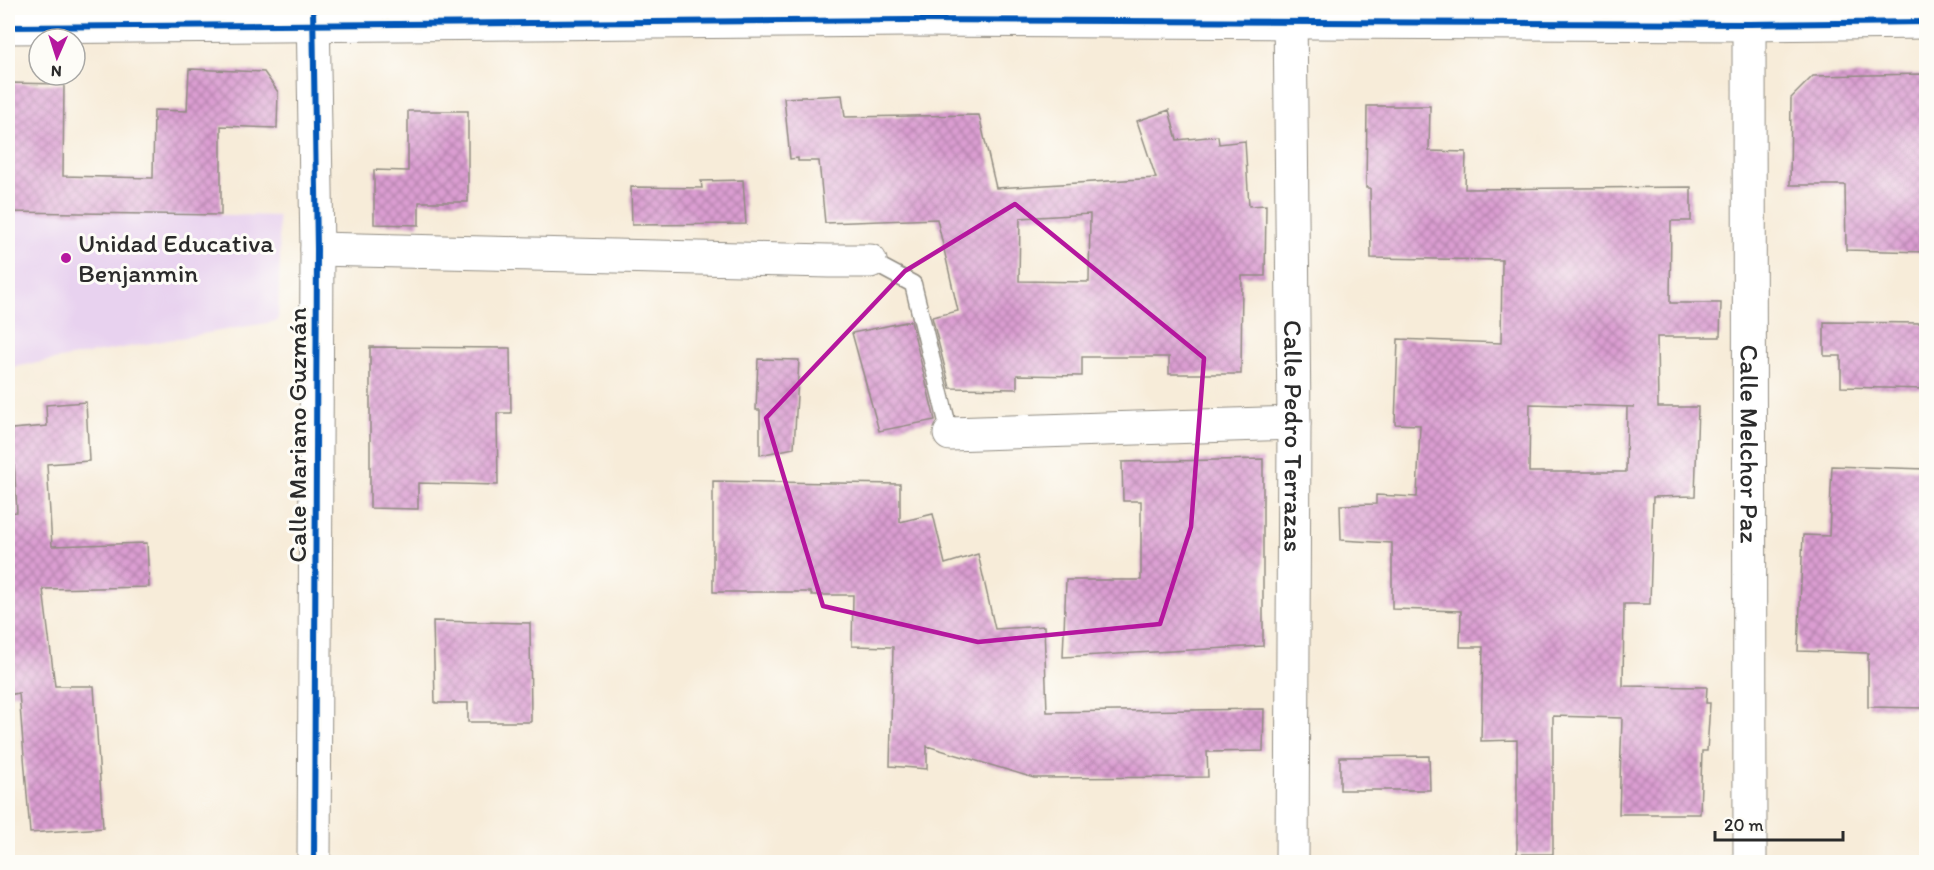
<svg xmlns="http://www.w3.org/2000/svg" width="1934" height="870" font-family="Itim,sans-serif">
<style>
.built{fill:#e8d2ef}
.building{fill:url(#building-cross-hatch);fill-rule:evenodd}
.lines{fill:none;stroke-linecap:round;stroke-linejoin:round}
.lane-casing{stroke:#918c82;stroke-width:19}
.street-casing{stroke:#918c82;stroke-width:35}
.lane{stroke:#fff;stroke-width:16}
.street{stroke:#fff;stroke-width:33}
.cycleway-casing{stroke:#fdfcf7;stroke-width:10}
.cycleway{stroke:#0057b8;stroke-width:6}
.marked{fill:none;stroke:#b5179e;stroke-width:4.5;stroke-linejoin:round}
.poi-dot{fill:#b5179e;stroke:#fdfcf7;stroke-width:2}
.labels{text-anchor:middle;dominant-baseline:central;stroke-width:6;stroke-linejoin:round;paint-order:stroke}
.poi-label{font-size:26px;fill:#2b2b2b;stroke:#fdfcf7;text-anchor:start}
.street-label{font-size:26px;fill:#2b2b2b;stroke:#fdfcf7}
</style>
<defs>
<pattern id="building-cross-hatch" width="8" height="8" patternUnits="userSpaceOnUse" patternTransform="scale(1.5)"><rect width="8" height="8" fill="#db9ed2"/><path d="M0 0l8 8M0 8l8-8" fill="none" stroke="#b281ab"/></pattern>
</defs>
<rect width="100%" height="100%" fill="#fdfcf7"/>
<filter id="ink" filterUnits="userSpaceOnUse"><feTurbulence type="fractalNoise" baseFrequency=".0167" numOctaves="2"/><feDisplacementMap in="SourceGraphic" scale="12" xChannelSelector="R" yChannelSelector="G"/><feConvolveMatrix kernelMatrix="1 2 1 2 8 2 1 2 1" color-interpolation-filters="sRGB"/></filter>
<filter id="wash" filterUnits="userSpaceOnUse"><feTurbulence type="fractalNoise" baseFrequency=".008" numOctaves="4" result="noise"/><feDisplacementMap in="SourceGraphic" scale="24" xChannelSelector="R" yChannelSelector="G"/><feGaussianBlur stdDeviation="1.35" result="paint"/><feColorMatrix in="noise" values="0 0 0 0 0 0 0 0 0 0 0 0 0 0 0 0 0 1.4 0 .05"/><feComposite in="paint" operator="in"/></filter>
<g filter="url(#wash)">
<rect width="100%" height="100%" fill="#f7ecd9"/>
<!-- built -->
<path class="built" d="M 8,210 L 278,216 L 280,258 L 278,321 L 8,368 Z"/>
<g id="blocks">
<!-- building -->
<path class="building" d="M 189,69 L 264,72 L 278,92 L 277,128 L 221,126 L 221,215 L 8,212 L 8,83 L 64,84 L 63,176 L 153,178 L 154,110 L 187,111 Z
M 1926,74 L 1926,252 L 1846,250 L 1845,185 L 1790,185 L 1791,98 L 1813,76 Z
M 842,95 L 845,117 L 979,115 L 996,188 L 1156,178 L 1137,121 L 1169,110 L 1177,140 L 1218,136 L 1219,144 L 1245,141 L 1249,206 L 1266,205 L 1265,276 L 1242,276 L 1241,374 L 1169,374 L 1169,357 L 1082,357 L 1082,376 L 1017,375 L 1017,389 L 950,388 L 932,317 L 958,311 L 937,219 L 825,223 L 819,161 L 798,161 L 798,158 L 790,159 L 784,98 ZM 1090,214 L 1089,282 L 1019,281 L 1020,218 Z
M 1367,106 L 1430,106 L 1429,151 L 1466,152 L 1465,189 L 1691,187 L 1691,221 L 1671,221 L 1670,303 L 1721,303 L 1720,337 L 1657,337 L 1658,407 L 1698,407 L 1695,496 L 1653,497 L 1650,604 L 1624,604 L 1623,686 L 1707,687 L 1706,703 L 1710,703 L 1707,751 L 1702,751 L 1700,814 L 1619,814 L 1622,718 L 1553,716 L 1553,854 L 1517,854 L 1517,740 L 1481,741 L 1483,647 L 1460,647 L 1461,611 L 1392,609 L 1392,543 L 1341,540 L 1340,505 L 1376,504 L 1376,495 L 1417,497 L 1420,425 L 1395,424 L 1398,339 L 1501,343 L 1502,260 L 1371,258 L 1370,188 L 1366,188 ZM 1530,404 L 1635,407 L 1627,407 L 1626,472 L 1529,472 Z
M 408,111 L 468,111 L 468,202 L 419,202 L 419,225 L 374,224 L 374,170 L 408,171 Z
M 743,180 L 746,224 L 632,225 L 631,187 L 702,188 L 701,181 Z
M 911,321 L 935,420 L 879,431 L 852,333 Z
M 1824,322 L 1926,323 L 1926,389 L 1841,387 L 1841,356 L 1824,356 Z
M 370,347 L 510,348 L 511,413 L 497,413 L 498,485 L 418,483 L 418,509 L 370,508 Z
M 758,359 L 799,360 L 794,448 L 760,455 L 760,410 L 756,410 Z
M 86,402 L 89,461 L 47,464 L 52,546 L 147,543 L 149,587 L 43,589 L 55,686 L 94,686 L 103,828 L 30,833 L 19,693 L 8,695 L 8,513 L 17,512 L 12,429 L 47,426 L 46,405 Z
M 1263,459 L 1263,646 L 1063,657 L 1066,580 L 1141,580 L 1141,501 L 1123,501 L 1122,462 Z
M 1832,466 L 1926,469 L 1926,708 L 1868,707 L 1868,653 L 1798,651 L 1803,535 L 1829,536 Z
M 713,481 L 900,484 L 900,522 L 933,514 L 945,564 L 978,554 L 995,629 L 1044,626 L 1047,712 L 1264,709 L 1263,751 L 1207,752 L 1208,777 L 1034,778 L 927,746 L 927,769 L 890,766 L 893,647 L 852,646 L 853,595 L 811,595 L 811,592 L 713,592 Z
M 433,621 L 530,623 L 531,722 L 468,722 L 468,703 L 435,703 Z
M 1429,756 L 1430,790 L 1340,790 L 1340,757 Z"/>
</g>
</g>
<g filter="url(#ink)">
<use href="#blocks" fill-opacity="0" stroke="#918c82" stroke-width="1.5"/>
<g class="lines">
<!-- lane casing -->
<g class="lane-casing">
<path id="lane" d="M 870,261 L 913,284 L 950,434"/>
</g>
<!-- street casing -->
<g class="street-casing">
<g id="street">
<path d="M 313,8 L 317,249 L 314,862"/>
<path id="s1" d="M 1290,8 L 1294,423 L 1292,862"/>
<path id="s2" d="M 1749,24 L 1750,862"/>
<path d="M 8,27 L 907,20 L 1749,24 L 1926,22"/>
<path d="M 317,249 L 829,261 L 870,261"/>
<path d="M 950,434 L 1294,423"/>
</g>
</g>
<!-- lane -->
<use href="#lane" class="lane"/>
<!-- street -->
<use href="#street" class="street"/>
<!-- cycleway casing -->
<g class="cycleway-casing">
<path id="cycleway" d="M 313,8 L 317,249 L 314,862
M 8,27 L 907,20 L 1749,24 L 1926,22"/>
</g>
<!-- cycleway -->
<use href="#cycleway" class="cycleway"/>
</g>
</g>
<!-- marked area -->
<path class="marked" d="M 1015,204 L 1204,358 L 1191,527 L 1160,624 L 978,642 L 823,606 L 766,418 L 905,271 Z"/>
<!-- markers -->
<circle class="poi-dot" cx="66" cy="258" r="6"/>
<g class="labels">
<!-- poi labels -->
<g class="poi-label">
<text x="78" y="243">Unidad Educativa<tspan x="78" dy="30">Benjanmin</tspan></text>
</g>
<!-- street labels -->
<g class="street-label">
<text transform="translate(297 435) rotate(-90)">Calle Mariano Guzmán</text>
<text stroke="none"><textPath href="#s1" startOffset="428">Calle Pedro Terrazas</textPath></text>
<text stroke="none"><textPath href="#s2" startOffset="420">Calle Melchor Paz</textPath></text>
</g>
</g>
<!-- margin -->
<rect width="1934" height="870" fill="none" stroke="#fdfcf7" stroke-width="30"/>
<!-- north arrow -->
<g transform="translate(57 57) rotate(183)"><circle r="28" fill="#fdfcf7" stroke="#a9a8a5" stroke-width="1.5"/>
<path d="M0-4.5L10 22L0 15L-10 22Z" fill="#b5179e"/>
<text y="-9" font-size="16" font-weight="bold" text-anchor="middle" fill="#2b2b2b">N</text>
</g>
<!-- scale -->
<path d="M1715 831v9h128v-9" fill="none" stroke="#2b2b2b" stroke-width="3"/>
<text x="1724" y="831" font-size="18" fill="#2b2b2b" stroke="#fdfcf7" stroke-width="4.5" paint-order="stroke">20 m</text>
</svg>
